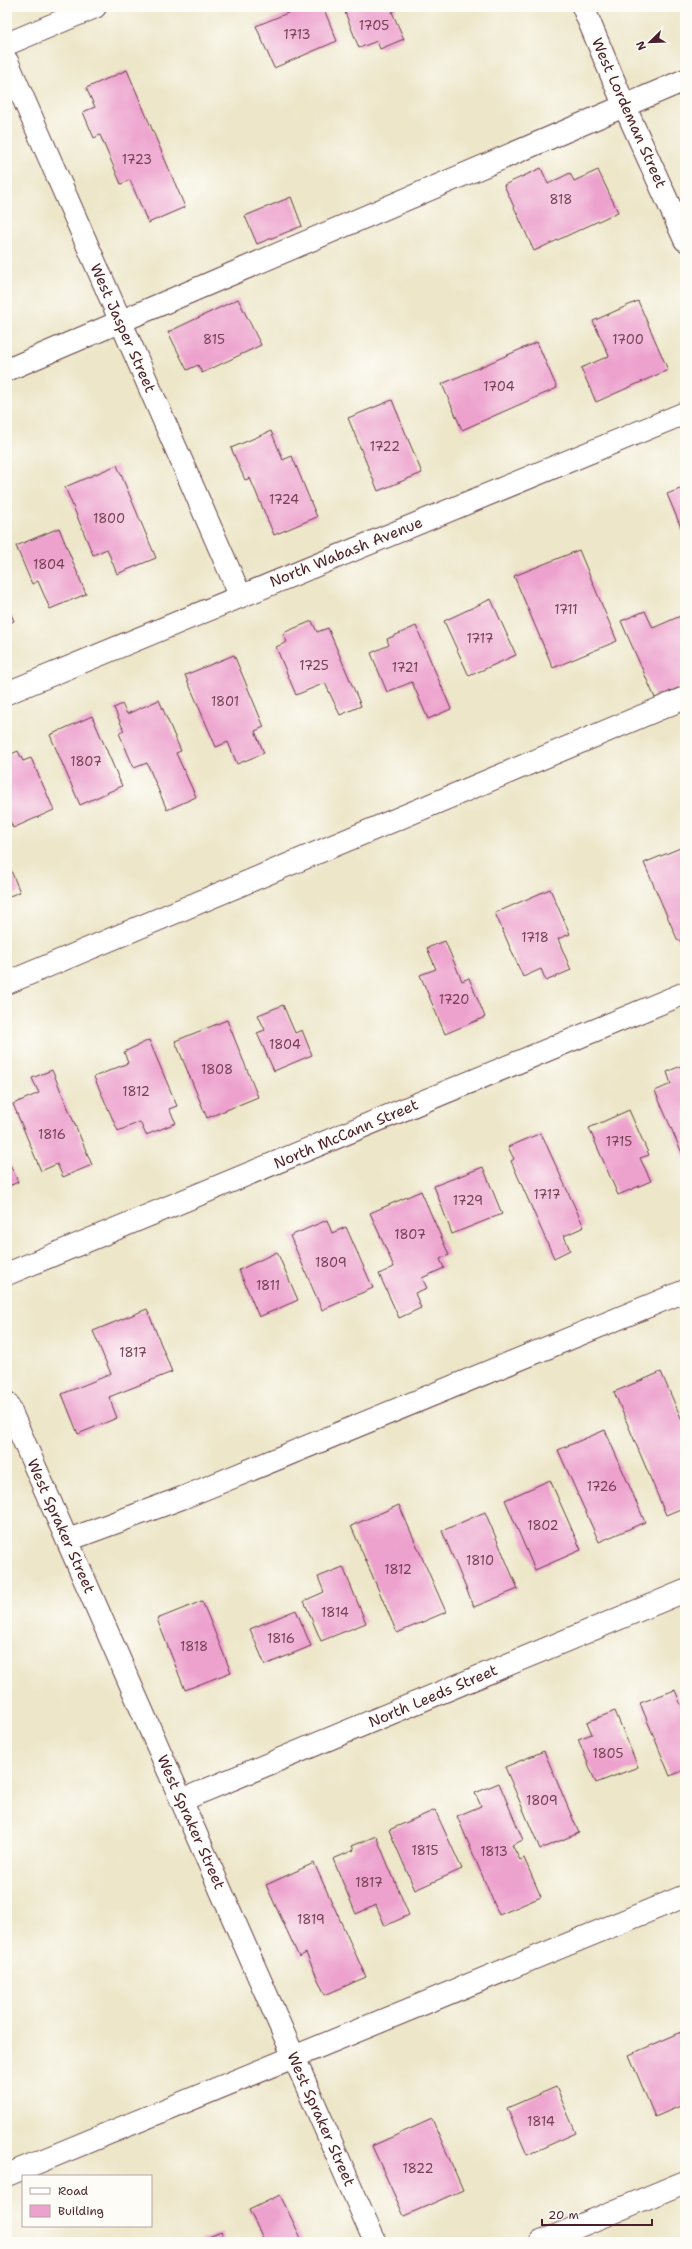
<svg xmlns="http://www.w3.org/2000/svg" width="692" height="2249" font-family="'Shantell Sans',sans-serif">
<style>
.building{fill:#eda2ce}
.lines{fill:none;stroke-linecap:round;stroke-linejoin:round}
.minor-casing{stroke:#623d43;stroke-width:24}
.minor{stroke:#fff;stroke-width:22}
.labels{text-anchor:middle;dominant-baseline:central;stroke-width:3;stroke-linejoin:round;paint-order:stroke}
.number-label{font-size:13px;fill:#734054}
.street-label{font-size:15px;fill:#4a1f2b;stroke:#fdfcf7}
</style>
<rect width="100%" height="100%" fill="#fdfcf7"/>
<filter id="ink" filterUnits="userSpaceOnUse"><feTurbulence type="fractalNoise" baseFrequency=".025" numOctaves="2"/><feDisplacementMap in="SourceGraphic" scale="8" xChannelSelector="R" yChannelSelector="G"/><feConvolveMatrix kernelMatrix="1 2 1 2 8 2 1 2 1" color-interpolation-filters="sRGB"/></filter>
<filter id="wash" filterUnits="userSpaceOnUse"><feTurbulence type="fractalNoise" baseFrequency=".012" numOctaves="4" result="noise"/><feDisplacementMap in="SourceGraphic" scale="16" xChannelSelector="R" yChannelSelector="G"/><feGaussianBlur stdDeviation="0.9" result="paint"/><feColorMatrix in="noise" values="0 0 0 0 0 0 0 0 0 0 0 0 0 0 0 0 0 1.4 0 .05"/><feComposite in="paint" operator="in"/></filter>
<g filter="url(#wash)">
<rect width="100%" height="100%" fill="#ede6c9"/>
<g id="blocks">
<!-- building -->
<path class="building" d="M 302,7 L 323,7 L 337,41 L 274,68 L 256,26 Z
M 343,7 L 394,7 L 396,10 L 392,12 L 404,39 L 380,49 L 377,41 L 359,48 Z
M 127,70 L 185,207 L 148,223 L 130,180 L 121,184 L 100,135 L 94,138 L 83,112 L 95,107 L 86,88 Z
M 541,168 L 548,184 L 570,173 L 574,181 L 598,170 L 618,212 L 534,251 L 504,185 Z
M 291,197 L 302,226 L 257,244 L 245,216 Z
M 238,299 L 261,345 L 202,373 L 198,365 L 187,370 L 168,332 Z
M 638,301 L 668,370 L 596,402 L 581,368 L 609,356 L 593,321 Z
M 537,342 L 557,388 L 462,430 L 442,384 Z
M 392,400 L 422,473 L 378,491 L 348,418 Z
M 271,431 L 283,460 L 292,456 L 317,517 L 274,535 L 250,478 L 245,480 L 231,448 Z
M 117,465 L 156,558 L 117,574 L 107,549 L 93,555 L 65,487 Z
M 685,487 L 685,537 L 667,494 Z
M 59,528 L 86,594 L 50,609 L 38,581 L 32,584 L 16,546 Z
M 579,550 L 617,641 L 553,668 L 514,576 Z
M 491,599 L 516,655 L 469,676 L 444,621 Z
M 7,606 L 14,621 L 7,624 Z
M 645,611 L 653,628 L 685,614 L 685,685 L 655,698 L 621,621 Z
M 312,621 L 317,632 L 328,628 L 361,706 L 340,715 L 325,683 L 296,695 L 276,647 L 287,642 L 283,633 Z
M 416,626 L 451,709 L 428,719 L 412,682 L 387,692 L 371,653 L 389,645 L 387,639 Z
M 234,655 L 264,727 L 255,731 L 264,753 L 237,764 L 228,742 L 216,747 L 185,675 Z
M 159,700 L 181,751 L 176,753 L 196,797 L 167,810 L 147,763 L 134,768 L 119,733 L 124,731 L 114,708 L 122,704 L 127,714 Z
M 92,716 L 122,786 L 80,805 L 50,735 Z
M 18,751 L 23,761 L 31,758 L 54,810 L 13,828 L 7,813 L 7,756 Z
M 685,846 L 685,938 L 678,941 L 644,863 Z
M 7,861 L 20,892 L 7,897 Z
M 550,889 L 570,934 L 558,939 L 571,970 L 546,981 L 541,969 L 523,977 L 495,913 Z
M 445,941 L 462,981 L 469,978 L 485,1017 L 445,1034 L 420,975 L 436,969 L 427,948 Z
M 283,1005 L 295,1033 L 302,1030 L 312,1055 L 274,1071 L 257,1033 L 265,1030 L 258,1015 Z
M 227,1020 L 258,1097 L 207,1118 L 175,1041 Z
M 149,1040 L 177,1106 L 169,1109 L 176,1123 L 146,1135 L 140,1122 L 118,1131 L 94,1077 L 128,1063 L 124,1052 Z
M 685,1064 L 685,1160 L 655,1091 L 671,1084 L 667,1072 Z
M 52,1070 L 92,1165 L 63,1177 L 57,1164 L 41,1171 L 13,1104 L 39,1093 L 32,1078 Z
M 629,1110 L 649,1155 L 640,1158 L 651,1181 L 618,1195 L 589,1128 Z
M 541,1133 L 584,1227 L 564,1236 L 570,1250 L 554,1258 L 511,1161 L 514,1159 L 508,1147 Z
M 7,1158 L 18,1182 L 7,1187 Z
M 483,1167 L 502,1214 L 452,1234 L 434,1186 Z
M 421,1191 L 449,1255 L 440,1259 L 444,1268 L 422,1278 L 427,1288 L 415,1293 L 421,1308 L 399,1318 L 379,1274 L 394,1267 L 370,1213 Z
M 327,1220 L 332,1233 L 346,1227 L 373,1288 L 322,1310 L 290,1236 Z
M 277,1252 L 298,1300 L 259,1317 L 239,1270 Z
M 147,1309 L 172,1372 L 109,1397 L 117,1418 L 78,1434 L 62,1394 L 111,1374 L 93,1331 Z
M 661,1372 L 685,1427 L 685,1507 L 666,1515 L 614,1392 Z
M 605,1430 L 645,1522 L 599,1542 L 558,1450 Z
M 550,1480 L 581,1550 L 535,1570 L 505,1500 Z
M 399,1505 L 446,1612 L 397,1633 L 351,1526 Z
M 485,1512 L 518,1589 L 474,1607 L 442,1531 Z
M 343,1567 L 366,1623 L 321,1641 L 304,1601 L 324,1592 L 318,1577 Z
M 202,1601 L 231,1672 L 185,1690 L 157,1619 Z
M 296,1610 L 311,1646 L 265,1665 L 250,1629 Z
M 675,1690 L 685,1715 L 685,1770 L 670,1776 L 640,1703 Z
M 615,1711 L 638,1767 L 596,1783 L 578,1739 L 592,1734 L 587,1722 Z
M 544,1751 L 579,1833 L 540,1849 L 505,1767 Z
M 499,1783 L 523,1840 L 512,1845 L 520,1860 L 524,1858 L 541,1897 L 499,1915 L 457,1816 L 481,1806 L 475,1793 Z
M 435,1810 L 462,1869 L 415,1890 L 389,1830 Z
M 376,1836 L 409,1915 L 385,1926 L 376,1905 L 356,1914 L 333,1859 L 354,1850 L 352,1846 Z
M 314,1863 L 366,1977 L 325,1995 L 306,1953 L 299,1957 L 266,1885 Z
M 684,2031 L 685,2104 L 655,2117 L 629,2055 Z
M 556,2087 L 576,2133 L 527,2155 L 507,2108 Z
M 432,2119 L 463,2190 L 404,2216 L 372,2146 Z
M 280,2195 L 302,2240 L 298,2242 L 265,2242 L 249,2210 Z
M 221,2232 L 225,2242 L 197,2242 Z"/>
</g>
</g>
<g filter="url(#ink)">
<use href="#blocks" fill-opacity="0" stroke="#623d43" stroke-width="1"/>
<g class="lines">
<!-- minor casing -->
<g class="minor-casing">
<path id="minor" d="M 583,7 L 624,105 L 685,240
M 7,44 L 95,7
M 7,61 L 240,595
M 7,370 L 685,80
M 7,693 L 685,413
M 7,983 L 685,698
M 7,1274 L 685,993
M 7,1403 L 375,2242
M 68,1540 L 182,1498 L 685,1291
M 182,1800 L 685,1591
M 7,2175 L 685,1896
M 541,2242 L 685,2182"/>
</g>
<!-- minor -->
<use href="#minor" class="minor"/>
</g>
</g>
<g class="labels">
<!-- number labels -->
<g class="number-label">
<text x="374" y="25">1705</text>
<text x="297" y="34">1713</text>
<text x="137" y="159">1723</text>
<text x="561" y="199">818</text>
<text x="214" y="339">815</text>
<text x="628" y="339">1700</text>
<text x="499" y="386">1704</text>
<text x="385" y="446">1722</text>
<text x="284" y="499">1724</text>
<text x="109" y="518">1800</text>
<text x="49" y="564">1804</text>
<text x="566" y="609">1711</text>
<text x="480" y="638">1717</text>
<text x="314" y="665">1725</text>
<text x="405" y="667">1721</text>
<text x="225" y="701">1801</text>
<text x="86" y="761">1807</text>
<text x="535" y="937">1718</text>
<text x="454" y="999">1720</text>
<text x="285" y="1044">1804</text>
<text x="217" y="1069">1808</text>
<text x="136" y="1091">1812</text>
<text x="52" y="1134">1816</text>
<text x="619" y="1141">1715</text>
<text x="547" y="1194">1717</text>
<text x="468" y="1200">1729</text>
<text x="410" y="1234">1807</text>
<text x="331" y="1262">1809</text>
<text x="268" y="1285">1811</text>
<text x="133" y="1352">1817</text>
<text x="602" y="1486">1726</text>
<text x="543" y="1525">1802</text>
<text x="480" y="1560">1810</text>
<text x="398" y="1569">1812</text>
<text x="335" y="1612">1814</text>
<text x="281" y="1638">1816</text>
<text x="194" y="1646">1818</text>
<text x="608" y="1753">1805</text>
<text x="542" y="1800">1809</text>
<text x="425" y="1850">1815</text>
<text x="494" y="1851">1813</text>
<text x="369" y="1882">1817</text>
<text x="311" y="1919">1819</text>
<text x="541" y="2121">1814</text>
<text x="418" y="2168">1822</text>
</g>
<!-- street labels -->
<g class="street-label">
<text transform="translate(629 113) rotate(66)">West Lordeman Street</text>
<text transform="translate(123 328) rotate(66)">West Jasper Street</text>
<text transform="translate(346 552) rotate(-22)">North Wabash Avenue</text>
<text transform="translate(346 1134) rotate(-23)">North McCann Street</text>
<text transform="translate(61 1526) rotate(66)">West Spraker Street</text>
<text transform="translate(433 1696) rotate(-23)">North Leeds Street</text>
<text transform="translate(191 1822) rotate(66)">West Spraker Street</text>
<text transform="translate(321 2119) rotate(66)">West Spraker Street</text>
</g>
</g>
<!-- margin -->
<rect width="692" height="2249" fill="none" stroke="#fdfcf7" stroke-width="24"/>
<!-- legend -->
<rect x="22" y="2175" width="130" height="52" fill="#fdfcf7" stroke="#b5a4a5"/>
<rect x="30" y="2188" width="20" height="6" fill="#ffffff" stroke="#b5a4a5"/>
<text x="58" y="2195" font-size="12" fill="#4a1f2b">Road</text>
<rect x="30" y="2205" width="20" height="12" fill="#eda2ce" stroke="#b5a4a5"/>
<text x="58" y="2215" font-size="12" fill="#4a1f2b">Building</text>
<!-- north arrow -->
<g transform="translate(650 42) rotate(247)" stroke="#fdfcf7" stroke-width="3" paint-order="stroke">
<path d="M0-3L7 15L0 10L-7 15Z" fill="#4a1f2b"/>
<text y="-6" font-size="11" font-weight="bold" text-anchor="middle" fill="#4a1f2b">N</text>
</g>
<!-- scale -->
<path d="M542 2219v6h110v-6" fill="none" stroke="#4a1f2b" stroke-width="2"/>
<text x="548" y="2219" font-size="12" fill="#4a1f2b" stroke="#fdfcf7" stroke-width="3" paint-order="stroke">20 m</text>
</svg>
